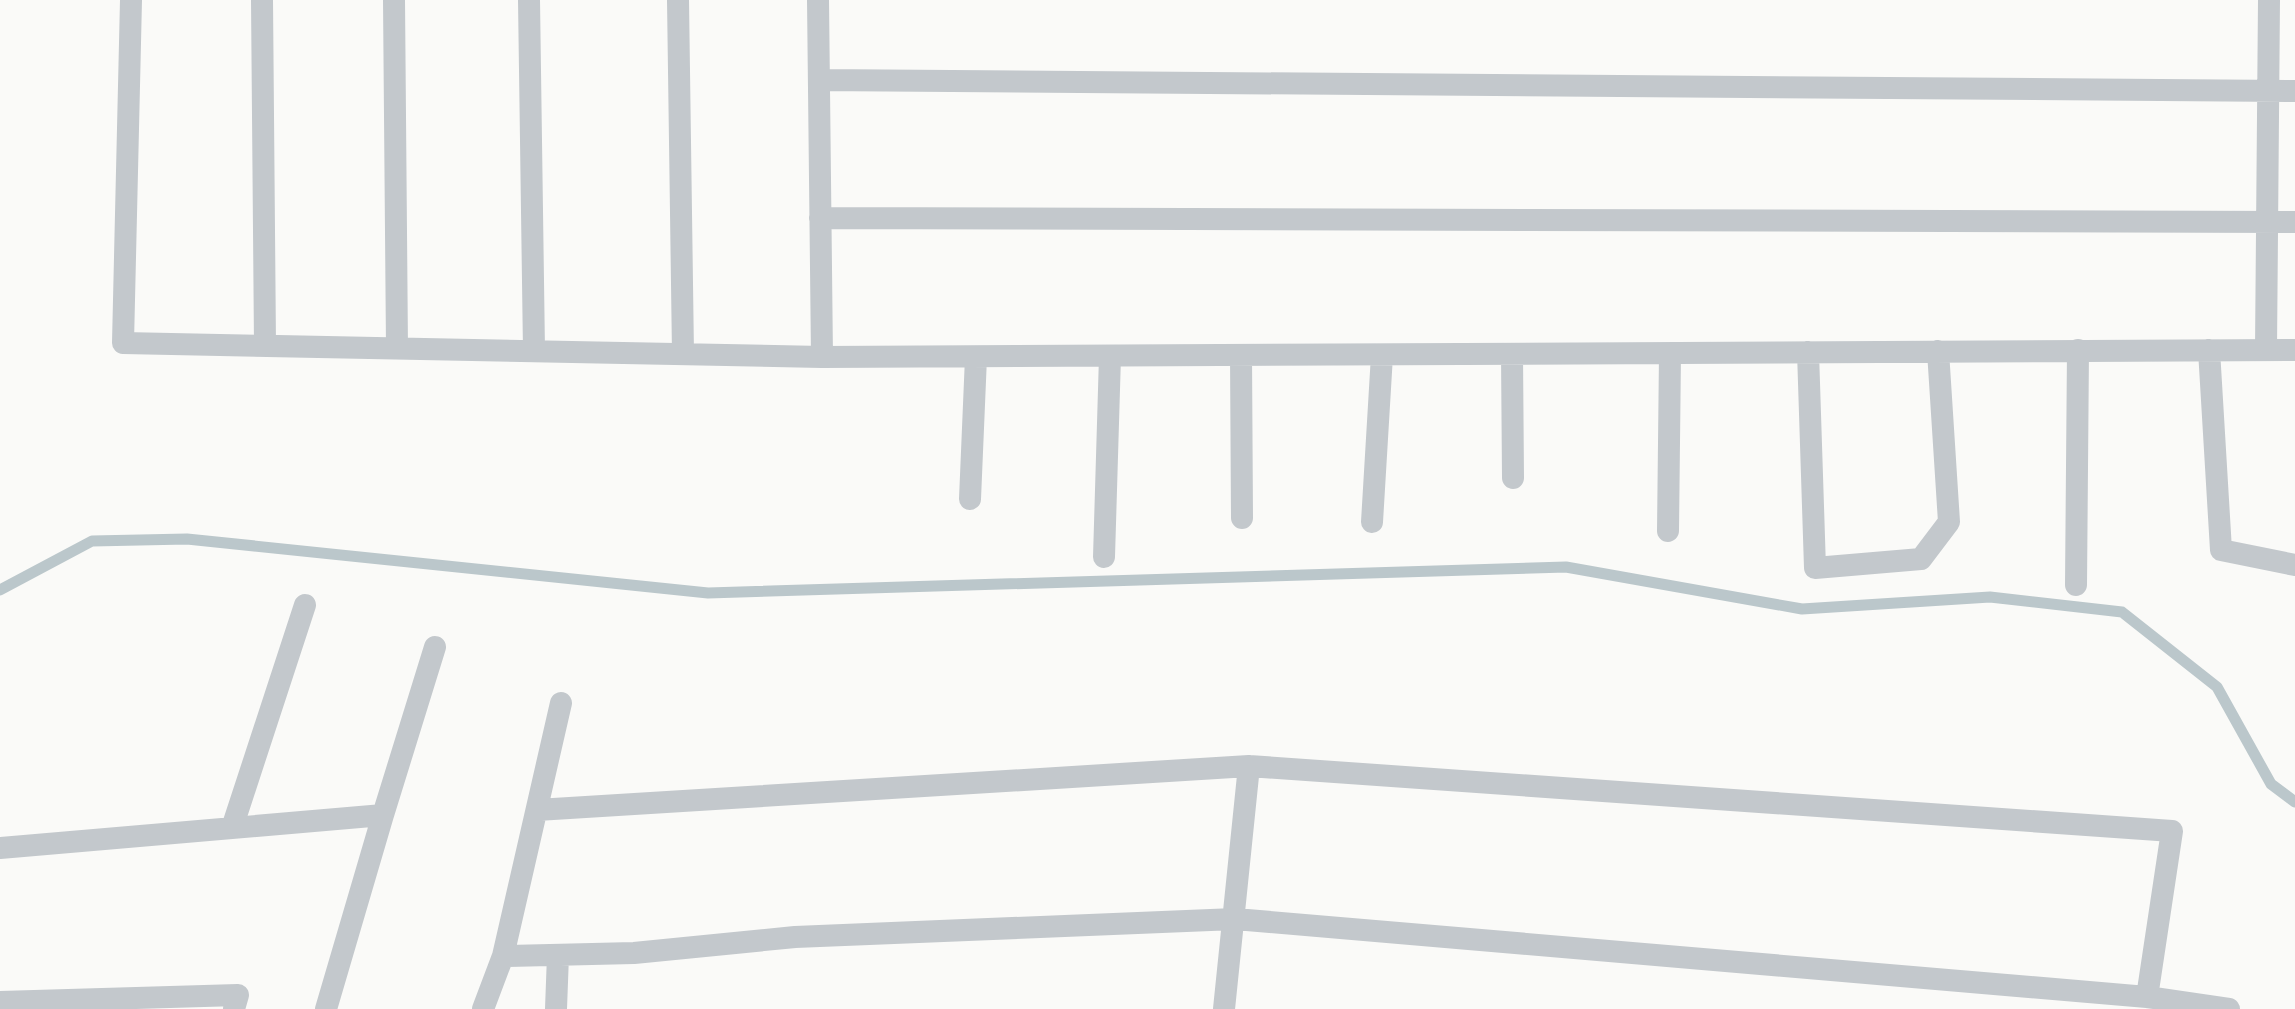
<svg xmlns="http://www.w3.org/2000/svg" width="2295" height="1009" font-family="Ubuntu,sans-serif">
<style>
.lines{fill:none;stroke-linecap:round;stroke-linejoin:round}
.stream{stroke:#bbc7cb;stroke-width:11}
.street{stroke:#c3c8cc;stroke-width:22}
</style>
<rect width="100%" height="100%" fill="#fafaf8"/>
<g class="lines">
<!-- stream -->
<path class="stream" d="M 0,590 L 92,541 L 187,539 L 708,593 L 1566,567 L 1802,609 L 1990,597 L 2122,612 L 2217,687 L 2271,784 L 2295,802"/>
<!-- street -->
<path class="street" d="M 131,0 L 123,343 L 822,357 L 2295,350
M 262,0 L 265,345
M 394,0 L 397,348
M 529,0 L 534,351
M 678,0 L 683,354
M 818,0 L 822,357
M 819,80 L 2295,91
M 820,218 L 2295,222
M 2266,349 L 2269,0
M 2209,350 L 2221,550 L 2295,565
M 1808,352 L 1815,568 L 1921,559 L 1949,522 L 1938,351
M 1241,355 L 1242,518
M 1512,355 L 1513,478
M 970,499 L 976,357
M 1372,522 L 1382,355
M 1668,531 L 1670,354
M 1104,557 L 1110,356
M 2076,585 L 2078,350
M 537,810 L 1249,766 L 2172,831 L 2147,997
M 383,815 L 435,647
M 232,828 L 305,605
M 0,848 L 383,815 L 326,1009
M 503,956 L 561,703
M 0,1002 L 238,995 L 234,1009
M 483,1009 L 503,956 L 634,953 L 795,937 L 1235,919 L 2147,997 L 2229,1009
M 556,1009 L 558,955
M 1224,1009 L 1249,766"/>
</g>
</svg>
